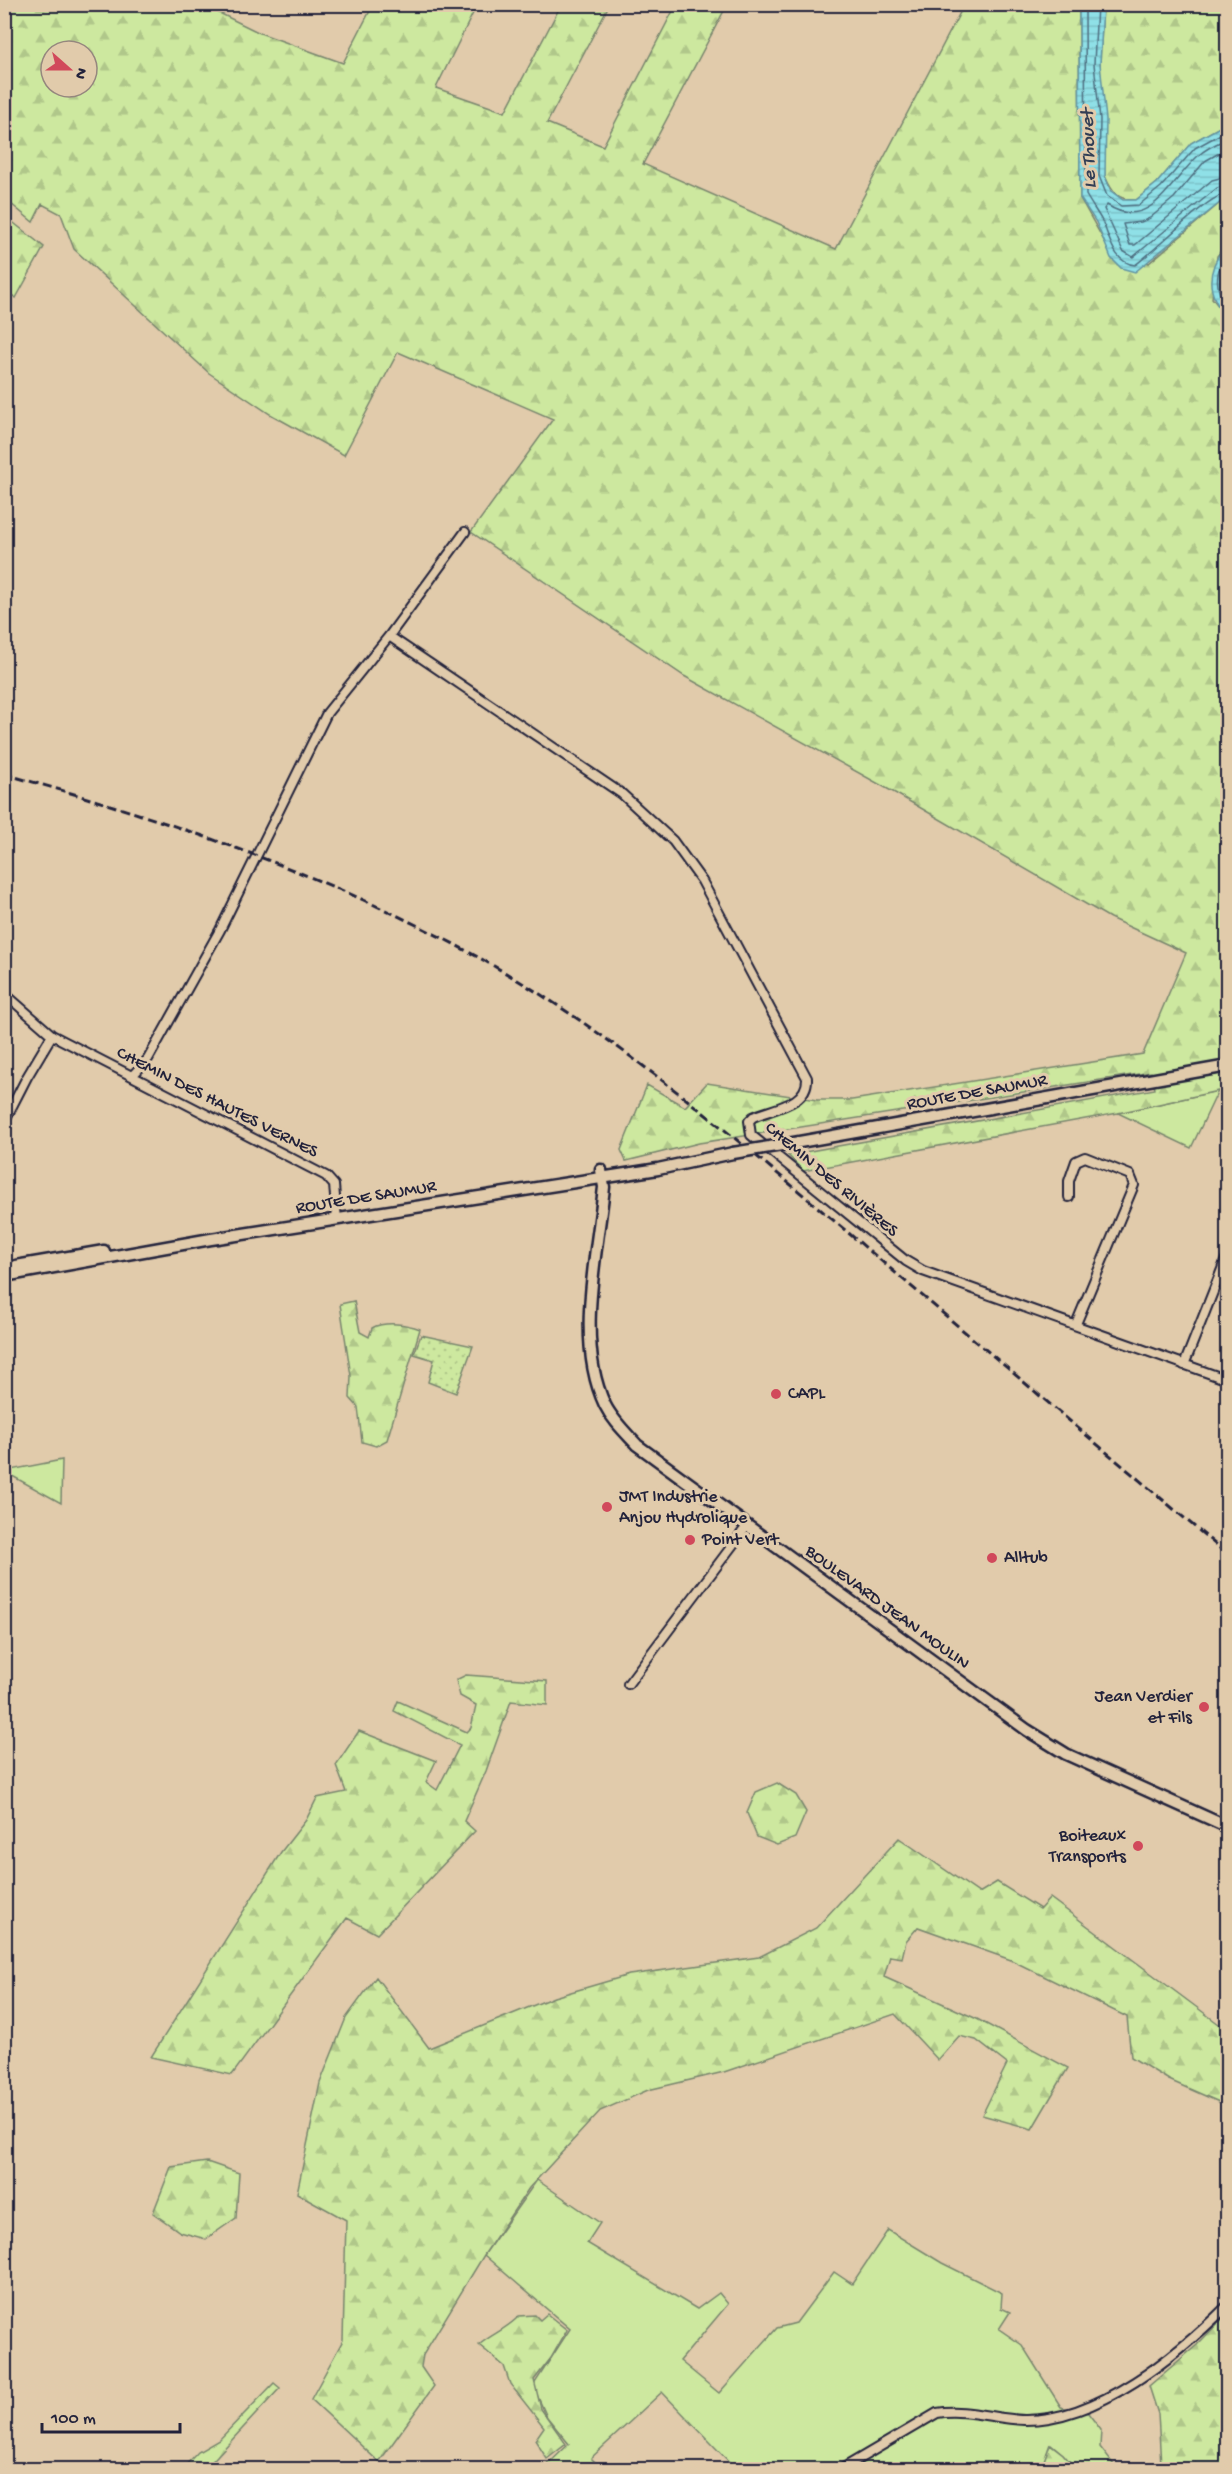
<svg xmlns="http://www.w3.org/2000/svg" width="1232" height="2474" font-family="'Gochi Hand',sans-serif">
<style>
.grass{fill:#cde89f;stroke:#78856d;stroke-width:1.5}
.forest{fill:url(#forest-firs);stroke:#78856d;stroke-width:1.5;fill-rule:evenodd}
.park{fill:url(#park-dots);stroke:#78856d;stroke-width:1.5}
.water{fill:url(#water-rules);stroke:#6394a2;stroke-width:1.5}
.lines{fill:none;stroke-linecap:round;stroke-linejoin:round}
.shore{stroke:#4e6e80;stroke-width:1.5}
.street-casing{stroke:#22223b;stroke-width:12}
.secondary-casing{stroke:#22223b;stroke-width:15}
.street{stroke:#e1cbab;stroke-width:8}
.secondary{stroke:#e1cbab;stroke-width:10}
.rail{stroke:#22223b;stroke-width:3;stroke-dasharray:9 4.5;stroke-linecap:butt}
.secondary-bridge-casing{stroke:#22223b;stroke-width:15;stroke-linecap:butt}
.secondary-bridge{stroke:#e1cbab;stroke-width:10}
.poi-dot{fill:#d1495b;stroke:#e1cbab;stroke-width:2}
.labels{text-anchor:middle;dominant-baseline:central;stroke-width:6;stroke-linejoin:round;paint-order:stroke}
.street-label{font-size:18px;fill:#22223b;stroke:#e1cbab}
.poi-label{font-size:18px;fill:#22223b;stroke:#e1cbab;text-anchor:start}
.water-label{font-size:20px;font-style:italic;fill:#323e55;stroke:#e1cbab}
</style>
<defs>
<pattern id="forest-firs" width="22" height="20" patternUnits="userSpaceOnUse" patternTransform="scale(1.5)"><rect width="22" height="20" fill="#cde89f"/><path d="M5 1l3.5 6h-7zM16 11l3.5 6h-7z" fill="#b0c78a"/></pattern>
<pattern id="park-dots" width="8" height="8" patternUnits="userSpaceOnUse" patternTransform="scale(1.5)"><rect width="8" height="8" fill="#cde89f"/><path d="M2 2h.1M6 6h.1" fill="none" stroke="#b0c78a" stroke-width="1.8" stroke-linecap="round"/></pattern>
<pattern id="water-rules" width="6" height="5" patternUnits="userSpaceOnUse" patternTransform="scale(1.5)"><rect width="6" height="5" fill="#8fe0e7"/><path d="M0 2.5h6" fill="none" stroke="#7bc0c7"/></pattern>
</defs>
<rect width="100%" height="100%" fill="#e1cbab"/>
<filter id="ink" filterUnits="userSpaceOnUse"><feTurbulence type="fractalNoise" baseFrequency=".0167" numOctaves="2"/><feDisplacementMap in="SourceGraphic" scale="12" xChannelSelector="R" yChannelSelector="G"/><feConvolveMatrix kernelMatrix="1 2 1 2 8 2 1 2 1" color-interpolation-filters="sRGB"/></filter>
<g filter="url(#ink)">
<!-- grass -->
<path class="grass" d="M 1218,1091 L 1191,1148 L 1118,1113 Z
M 62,1460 L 61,1503 L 5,1472 L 5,1471 Z
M 537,2180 L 600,2223 L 587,2243 L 697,2309 L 719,2293 L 728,2304 L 680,2361 L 719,2393 L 777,2328 L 796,2323 L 834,2272 L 852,2284 L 888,2230 L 942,2263 L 1002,2293 L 1001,2308 L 1010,2312 L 999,2329 L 1022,2345 L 1061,2407 L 1088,2413 L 1101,2430 L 1100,2447 L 1117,2469 L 1076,2469 L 1063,2454 L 1051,2444 L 1041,2469 L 736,2469 L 662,2392 L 591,2458 L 602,2469 L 543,2469 L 569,2444 L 547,2417 L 533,2386 L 570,2329 L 484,2255 Z"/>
<!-- forest -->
<path class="forest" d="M 4,5 L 203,5 L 260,33 L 343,63 L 373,5 L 477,5 L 436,88 L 505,112 L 561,5 L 609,5 L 547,123 L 603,146 L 676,5 L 727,5 L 643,164 L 836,249 L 964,5 L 1074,5 L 1079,11 L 1080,198 L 1103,239 L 1149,263 L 1227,197 L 1227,243 L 1217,256 L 1212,298 L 1228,318 L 1227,1089 L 1118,1113 L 803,1171 L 788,1155 L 1155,1089 L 1151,1072 L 699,1143 L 626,1161 L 621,1150 L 647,1085 L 685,1107 L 707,1083 L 817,1100 L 852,1100 L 1143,1054 L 1186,953 L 1110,918 L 895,793 L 684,676 L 471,532 L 553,419 L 398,352 L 344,455 L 270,414 L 209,373 L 74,249 L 61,214 L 42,204 L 33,222 L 5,199 ZM 51,51 L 87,51 L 87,87 L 51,87 Z
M 1103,5 L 1227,5 L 1227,123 L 1191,143 L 1157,183 L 1136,200 C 1117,200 1112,192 1105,176 L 1100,64 Z
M 5,216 L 44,247 L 16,298 L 5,291 Z
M 354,1301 L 360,1332 L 369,1337 L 372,1328 C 385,1321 407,1324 420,1329 L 387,1440 L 376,1446 L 362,1442 L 358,1407 L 350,1398 L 351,1376 L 340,1304 Z
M 466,1675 L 547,1681 L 547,1705 L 511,1701 L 486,1771 L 464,1821 L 475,1831 L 377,1934 L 347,1918 L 232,2075 L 151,2057 L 281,1852 L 306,1820 L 317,1798 L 346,1792 L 336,1765 L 359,1731 L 436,1761 L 426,1782 L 437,1790 L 460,1745 L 394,1711 L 398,1701 L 467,1732 L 471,1728 L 476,1705 L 460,1696 L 456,1680 Z
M 777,1783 L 796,1795 L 806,1812 L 795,1838 L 777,1845 L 757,1837 L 747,1813 L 756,1792 Z
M 899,1838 L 979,1893 L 997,1882 L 1040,1909 L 1050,1898 L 1227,2030 L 1226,2105 L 1169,2080 L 1131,2057 L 1127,2017 L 1011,1960 L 918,1927 L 906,1941 L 902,1958 L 890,1956 L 884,1977 L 977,2019 L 1068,2068 L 1032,2129 L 982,2115 L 1007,2064 L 976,2040 L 959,2036 L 938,2060 L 895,2014 L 724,2072 L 648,2090 L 600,2111 L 529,2188 L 484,2255 L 423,2355 L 421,2367 L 434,2386 L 379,2462 L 311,2399 L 343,2340 L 346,2220 L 297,2193 L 320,2083 L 346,2018 L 376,1977 L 429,2048 L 554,1997 L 629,1975 L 759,1957 L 816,1928 Z
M 207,2162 L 239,2173 L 236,2218 L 206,2239 L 180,2232 L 153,2213 L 171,2167 Z
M 547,2314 L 567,2330 L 551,2358 L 534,2380 L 541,2409 L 566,2444 L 547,2459 L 535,2440 L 544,2427 L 510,2384 L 504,2366 L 479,2345 C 492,2334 507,2329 519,2316 L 535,2315 L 540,2320 Z
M 1227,2314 L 1227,2469 L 1155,2469 L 1161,2465 L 1158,2414 L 1149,2386 L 1197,2345 Z
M 274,2383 L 280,2388 L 205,2469 L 182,2469 L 198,2452 L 219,2440 Z
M 1050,2444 L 1063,2454 L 1076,2469 L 1041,2469 Z"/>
<!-- park -->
<path class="park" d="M 421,1335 L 473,1346 L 456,1393 L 428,1382 L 434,1360 L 414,1354 Z"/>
<!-- water -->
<path class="water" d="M 1103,5 L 1100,64 L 1106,119 L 1105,176 L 1111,191 L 1123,200 L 1136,200 L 1157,183 L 1191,143 L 1227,123 L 1227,197 L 1135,272 L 1121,268 L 1111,258 L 1096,222 L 1080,198 L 1079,11 L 1074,5 Z
M 1227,243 L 1228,318 L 1227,318 C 1205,292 1206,270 1227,243 Z"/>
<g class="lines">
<!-- shore -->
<path class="shore" d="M 1082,4 L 1085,11 L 1086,195 C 1091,204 1097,212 1102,221 C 1110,237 1113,263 1135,265 C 1156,251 1207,195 1228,193
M 1097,4 L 1094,64 L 1100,119 L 1099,176 L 1107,196 L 1121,206 L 1139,205 L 1161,187 L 1195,148 L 1228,130
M 1228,138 C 1218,143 1206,148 1199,155 C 1171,180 1150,233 1107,205 L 1104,209 L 1123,251 L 1133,257 L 1217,188 L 1228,185
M 1228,148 L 1205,161 L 1174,198 L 1150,218 L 1141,222 L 1123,224 L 1130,245 L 1135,245 L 1212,180 L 1228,176
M 1228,253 C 1213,271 1215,291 1228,309"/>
<!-- street casing -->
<g class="street-casing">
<path id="street" d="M 389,636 L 622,794 L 673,841 L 702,881 L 807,1078 C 808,1105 773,1108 753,1117 L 749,1121 L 751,1135 L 906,1261 L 923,1271 L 1228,1380
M 4,993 L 52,1035 L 326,1176 L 334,1185 L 337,1220
M 133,1075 L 148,1059 L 220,930 L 327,713 L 389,636 L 465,532
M 4,1122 L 27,1077 L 52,1035
M 1069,1197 L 1069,1181 L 1076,1161 L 1085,1157 L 1130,1175 L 1134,1185 L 1076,1324
M 1184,1365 L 1228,1254
M 628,1684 L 747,1526
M 840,2470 L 937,2413 C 965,2408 995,2419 1024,2420 C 1098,2421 1178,2355 1228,2305"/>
</g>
<!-- secondary casing -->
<g class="secondary-casing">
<path id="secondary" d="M 788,1144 L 1228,1066
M 601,1170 L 604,1187 C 597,1255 575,1342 605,1405 C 613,1421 626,1433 637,1445 L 1027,1730 L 1066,1754 L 1228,1827
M 16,1266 L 104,1251
M 4,1276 L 211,1239 L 658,1169 L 733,1153"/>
</g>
<!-- street -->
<use href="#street" class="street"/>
<!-- secondary -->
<use href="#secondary" class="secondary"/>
<!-- rail -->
<path class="rail" d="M 4,774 C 165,818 339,879 485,961 C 616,1035 730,1134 845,1230 C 972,1338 1100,1447 1228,1555"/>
<!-- secondary-bridge casing -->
<g class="secondary-bridge-casing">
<path id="secondary-bridge" d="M 733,1153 L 788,1144"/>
</g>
<!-- secondary-bridge -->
<use href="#secondary-bridge" class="secondary-bridge"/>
</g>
</g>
<!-- markers -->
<g class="poi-dot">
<circle cx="776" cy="1394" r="6"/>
<circle cx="607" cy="1507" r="6"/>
<circle cx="690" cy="1540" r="6"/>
<circle cx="992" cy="1558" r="6"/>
<circle cx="1204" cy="1707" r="6"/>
<circle cx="1138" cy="1846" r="6"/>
</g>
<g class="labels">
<!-- street labels -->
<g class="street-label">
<text transform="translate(977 1093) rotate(-10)">ROUTE DE SAUMUR</text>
<text transform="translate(217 1103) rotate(27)">CHEMIN DES HAUTES VERNES</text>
<text transform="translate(831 1180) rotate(40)">CHEMIN DES RIVIÈRES</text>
<text transform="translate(366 1198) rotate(-9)">ROUTE DE SAUMUR</text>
<text transform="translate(887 1608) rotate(36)">BOULEVARD JEAN MOULIN</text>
</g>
<!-- poi labels -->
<g class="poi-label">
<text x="788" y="1394">CAPL</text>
<text x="619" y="1497">JMT Industrie<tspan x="619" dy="21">Anjou Hydrolique</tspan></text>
<text x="702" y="1540">Point Vert</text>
<text x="1004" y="1558">Alltub</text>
<text x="1192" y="1697" text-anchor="end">Jean Verdier<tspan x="1192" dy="21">et Fils</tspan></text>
<text x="1126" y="1836" text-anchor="end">Boiteaux<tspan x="1126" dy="21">Transports</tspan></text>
</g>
<!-- water labels -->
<g class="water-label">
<text transform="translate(1090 149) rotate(-92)">Le Thouet</text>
</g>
</g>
<!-- margin -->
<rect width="1232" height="2474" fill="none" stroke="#e1cbab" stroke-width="24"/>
<rect x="12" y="12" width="1208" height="2450" fill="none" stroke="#22223b" stroke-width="2" filter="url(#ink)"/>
<!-- north arrow -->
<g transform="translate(69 69) rotate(111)"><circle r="28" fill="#e1cbab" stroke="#95877e" stroke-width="1.5"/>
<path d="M0-4.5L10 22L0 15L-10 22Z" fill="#d1495b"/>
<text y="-9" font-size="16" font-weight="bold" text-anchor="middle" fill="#22223b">N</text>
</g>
<!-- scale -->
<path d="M42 2423v9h138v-9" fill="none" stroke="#22223b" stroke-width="3"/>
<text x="51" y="2423" font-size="18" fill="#22223b" stroke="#e1cbab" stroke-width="4.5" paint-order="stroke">100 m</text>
</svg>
